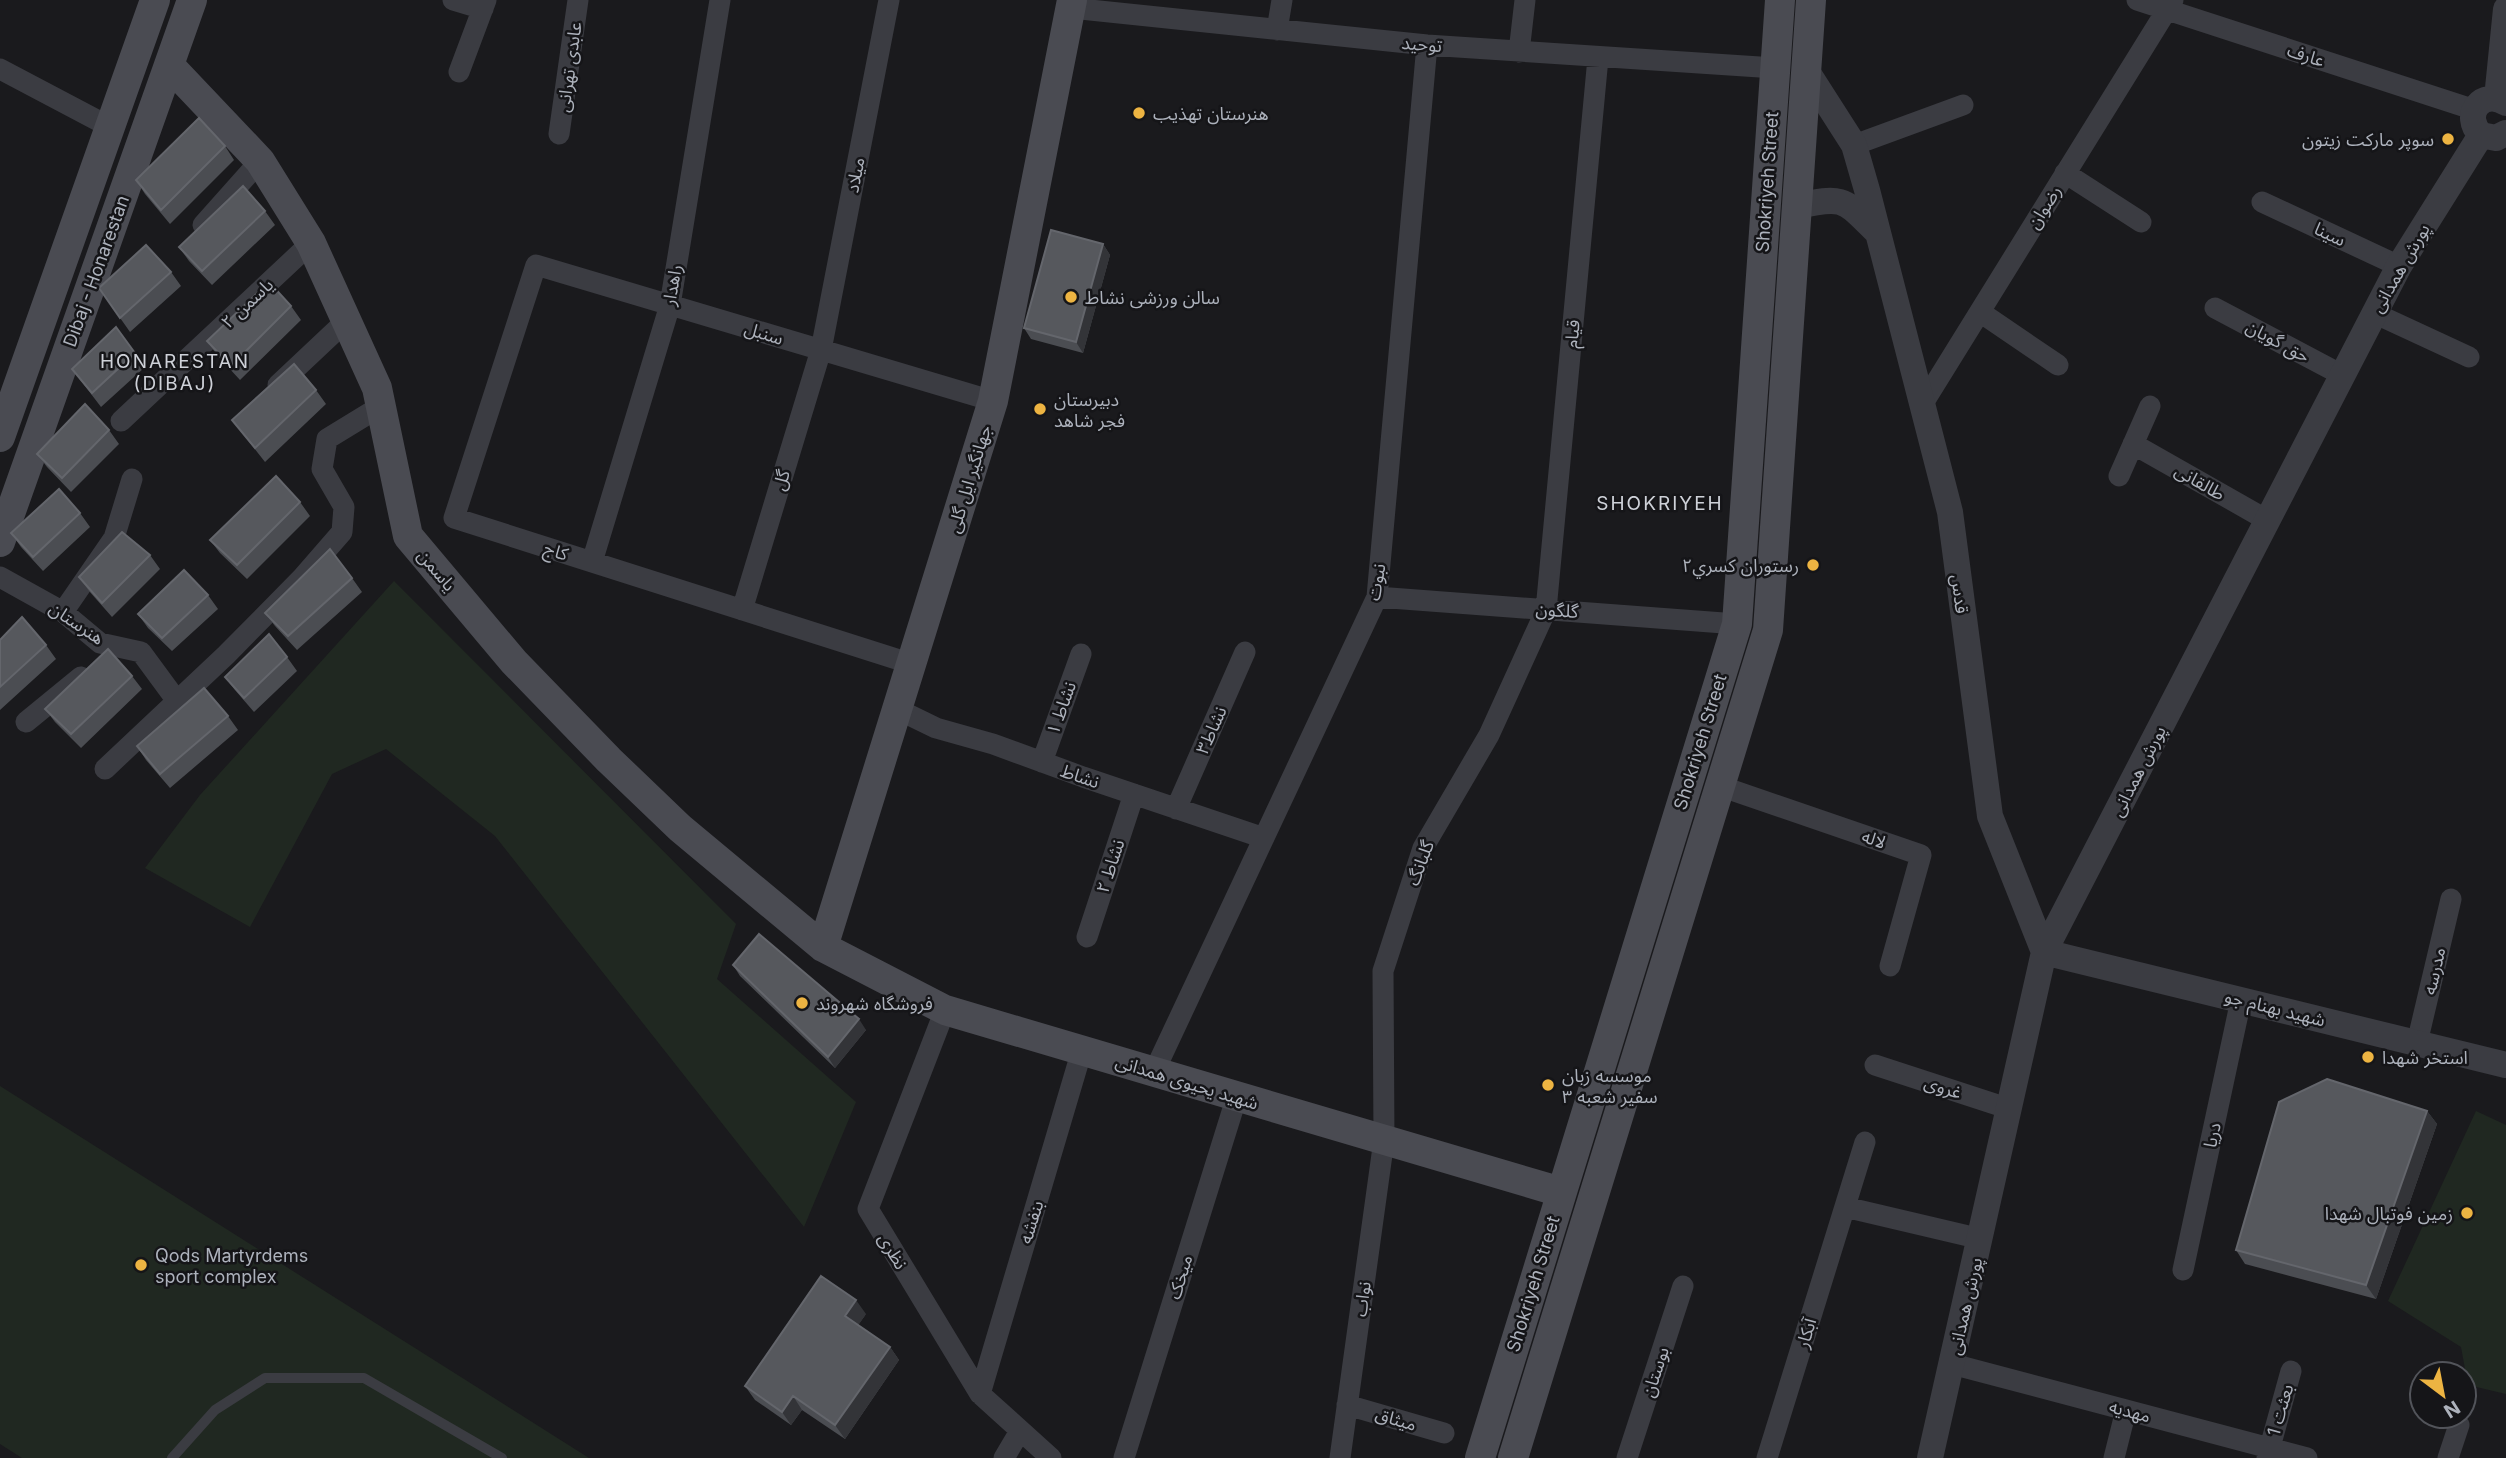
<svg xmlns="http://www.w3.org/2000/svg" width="2506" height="1458" font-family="Inter,'Noto Sans Arabic',sans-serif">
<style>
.green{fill:#202821}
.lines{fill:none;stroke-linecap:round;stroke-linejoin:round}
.service{stroke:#3b3c42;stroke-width:10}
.minor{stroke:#3b3c42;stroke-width:21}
.tertiary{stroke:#3b3c42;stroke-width:26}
.secondary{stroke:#4a4b52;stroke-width:30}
.wall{fill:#4b4d52}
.shaded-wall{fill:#333438}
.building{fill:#56585d;stroke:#64666c;stroke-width:2}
.poi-dot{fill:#edb442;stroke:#151518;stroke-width:2.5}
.labels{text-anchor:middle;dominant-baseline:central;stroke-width:5;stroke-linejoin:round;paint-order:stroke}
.street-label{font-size:18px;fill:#adb2bc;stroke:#151518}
.poi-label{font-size:18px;fill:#adb2bc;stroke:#151518;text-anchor:start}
.neighbourhood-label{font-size:19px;letter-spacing:2px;fill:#ced1d8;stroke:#151518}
</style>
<rect width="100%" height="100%" fill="#1a1a1d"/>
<!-- green -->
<path class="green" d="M 394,581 L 736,924 L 717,979 L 856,1102 L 804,1227 L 495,836 L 386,749 L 332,774 L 250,927 L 145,868 L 200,795 Z
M 0,1086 L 589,1458 L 22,1458 L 0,1444 Z
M 2476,1111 L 2506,1125 L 2506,1394 L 2468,1385 L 2461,1347 L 2388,1301 Z"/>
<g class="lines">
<!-- service -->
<path class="service" d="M 172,1458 L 215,1410 L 265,1378 L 364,1378 L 502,1458"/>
<!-- minor -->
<path class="minor" d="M 453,0 L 483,9
M 2137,0 L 2475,110
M 1071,8 L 1427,45 L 1775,68
M 1277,30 L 1282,0
M 1519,52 L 1525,0
M 0,69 L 110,127
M 459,72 L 486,0
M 559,134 L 578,0
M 1854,145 L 1963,105
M 2065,173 L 2141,222
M 2262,202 L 2399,266
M 203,225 L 260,161
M 2215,308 L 2342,375
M 1980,312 L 2058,365
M 2374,313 L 2469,357
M 278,385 L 346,321
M 1922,405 L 2173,0
M 121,421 L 311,243
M 2133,444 L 2267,520
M 2119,476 L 2150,406
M 592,562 L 670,305 L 720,0
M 0,577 L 63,612 L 100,643 L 141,652 L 177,701
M 1377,597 L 1737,624
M 742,610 L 821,350 L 889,0
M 63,612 L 114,538 L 132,479
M 912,664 L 454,518 L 536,265 L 993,401
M 897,709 L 936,728 L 993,744 L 1083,777 L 1264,838
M 26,722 L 81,677
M 1042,762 L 1081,654
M 105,769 L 226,655 L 302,578 L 342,532 L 344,507 L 322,469 L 327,439 L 381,406
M 1720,786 L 1921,855 L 1890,966
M 1176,809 L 1245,652
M 1087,937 L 1134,794
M 945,1010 L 868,1209 L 980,1394 L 1051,1458
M 2417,1043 L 2451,899
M 1875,1065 L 2010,1109
M 1154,1072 L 1377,597 L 1427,45
M 1845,1207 L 1981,1239
M 2183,1270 L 2241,1000
M 1952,1364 L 2307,1458
M 980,1394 L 1082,1050
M 1347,1405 L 1444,1433
M 1004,1458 L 1020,1431
M 1124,1458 L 1237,1096
M 1340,1458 L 1384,1140 L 1383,971 L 1423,848 L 1489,735 L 1546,610 L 1598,58
M 1627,1458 L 1683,1286
M 1767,1458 L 1865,1142
M 2114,1458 L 2126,1410
M 2267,1458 L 2291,1371
M 2448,1458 L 2459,1425"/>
<!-- tertiary -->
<path class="tertiary" d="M 1806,70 L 1854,145 L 1867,190 L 1950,512 L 1990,816 L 2044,952
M 2497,98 L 2506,9
M 2506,103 C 2482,88 2461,115 2481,135 L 2496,138 L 2506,133
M 1797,206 C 1846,195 1844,200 1878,233
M 2044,952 L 2506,1065
M 1930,1458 L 2044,952 L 2399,266 L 2481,135"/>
<!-- secondary -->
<path class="secondary" d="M 169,65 L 260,161 L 311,243 L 377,388 L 408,536 L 514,662 L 609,760 L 680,828 L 823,947 L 945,1010 L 1561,1192
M 0,437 L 155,0
M 0,542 L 192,0
M 823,947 L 993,401 L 1072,0
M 1480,1458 L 1737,624 L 1780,0
M 1513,1458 L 1768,630 L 1811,0"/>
</g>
<!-- wall -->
<path class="wall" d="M 225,146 L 234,160 L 170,224 L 145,194 L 136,180 Z
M 265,211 L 275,225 L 212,285 L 189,261 L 179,247 Z
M 1103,244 L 1110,255 L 1083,353 L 1031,339 L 1024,328 Z
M 171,272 L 181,286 L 130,332 L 99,288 Z
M 291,306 L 301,320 L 240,380 L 217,355 L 207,341 Z
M 116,327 L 145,367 L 101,407 L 72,369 Z
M 316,390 L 326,404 L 265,462 L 232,420 Z
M 109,430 L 119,444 L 71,492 L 47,467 L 37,454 Z
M 300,502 L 310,516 L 247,579 L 220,553 L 210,540 Z
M 80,513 L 90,527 L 43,571 L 21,547 L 11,533 Z
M 150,555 L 160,569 L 112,617 L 89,591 L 79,577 Z
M 352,578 L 362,592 L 297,650 L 275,626 L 265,613 Z
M 208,595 L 218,609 L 172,651 L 148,628 L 138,614 Z
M 0,640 L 46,645 L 56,659 L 0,710 Z
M 287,657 L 297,671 L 254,712 L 235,690 L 225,677 Z
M 132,676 L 142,689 L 81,748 L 55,722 L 45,709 Z
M 228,716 L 238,730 L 170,788 L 146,760 L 137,746 Z
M 733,965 L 866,1030 L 835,1068 L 740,976 Z
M 2427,1111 L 2437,1124 L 2376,1299 L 2245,1264 L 2236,1250 Z
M 866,1314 L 858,1325 L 890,1347 L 899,1360 L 845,1439 L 802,1410 L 791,1425 L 755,1400 L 745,1386 Z"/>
<!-- shaded-wall -->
<path class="shaded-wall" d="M 1103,244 L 1110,255 L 1083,353 L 1076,342 Z
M 859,1019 L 866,1030 L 835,1068 L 828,1057 Z
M 2427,1111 L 2437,1124 L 2376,1299 L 2366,1285 Z
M 856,1300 L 866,1314 L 855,1330 L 845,1316 Z
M 890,1347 L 899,1360 L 845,1439 L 835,1425 Z
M 793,1396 L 802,1410 L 791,1425 L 782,1412 Z"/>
<!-- building -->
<path class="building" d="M 199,118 L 225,146 L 161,210 L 136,180 Z
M 243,186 L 265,211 L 202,271 L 179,247 Z
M 1051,230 L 1103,244 L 1076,342 L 1024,328 Z
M 146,245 L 171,272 L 120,318 L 99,288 Z
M 269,282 L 291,306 L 231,366 L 207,341 Z
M 116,327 L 135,353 L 92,393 L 72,369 Z
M 294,364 L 316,390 L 255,448 L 232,420 Z
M 85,404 L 109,430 L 62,478 L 37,454 Z
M 276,476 L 300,502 L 237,565 L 210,540 Z
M 59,489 L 80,513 L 33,557 L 11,533 Z
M 122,532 L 150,555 L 102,603 L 79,577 Z
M 330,549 L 352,578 L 288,636 L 265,613 Z
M 184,570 L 208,595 L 162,638 L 138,614 Z
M 22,617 L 46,645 L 0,687 L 0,640 Z
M 269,634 L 287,657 L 244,698 L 225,677 Z
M 108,649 L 132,676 L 71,734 L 45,709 Z
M 204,688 L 228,716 L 160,774 L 137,746 Z
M 759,934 L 859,1019 L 828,1057 L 733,965 Z
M 2327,1079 L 2427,1111 L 2366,1285 L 2236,1250 L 2279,1102 Z
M 821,1276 L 856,1300 L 845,1316 L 890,1347 L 835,1425 L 793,1396 L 782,1412 L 745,1386 Z"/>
<!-- markers -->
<g class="poi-dot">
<circle cx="1139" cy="113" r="7"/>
<circle cx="2448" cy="139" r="7"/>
<circle cx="1071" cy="297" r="7"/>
<circle cx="1040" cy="409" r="7"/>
<circle cx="1813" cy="565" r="7"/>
<circle cx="802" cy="1003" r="7"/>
<circle cx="2368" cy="1057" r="7"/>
<circle cx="1548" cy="1085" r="7"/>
<circle cx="2467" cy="1213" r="7"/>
<circle cx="141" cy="1265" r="7"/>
</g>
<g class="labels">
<!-- street labels -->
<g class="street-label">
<text transform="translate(1422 44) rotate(5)">توحید</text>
<text transform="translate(2306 55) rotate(18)">عارف</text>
<text transform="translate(569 67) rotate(-82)">عابدی تهرانی</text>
<text transform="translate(855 175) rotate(-79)">میلاد</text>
<text transform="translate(1767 182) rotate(-86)">Shokriyeh Street</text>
<text transform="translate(2044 207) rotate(-58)">رضوان</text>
<text transform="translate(2330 234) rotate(25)">سینا</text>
<text transform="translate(2400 268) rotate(-60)">پورش همدانی</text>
<text transform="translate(96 271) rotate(-70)">Dibaj - Honarestan</text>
<text transform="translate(672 285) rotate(-80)">راهدار</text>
<text transform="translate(247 303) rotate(-43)">یاسمن ۲</text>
<text transform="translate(764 333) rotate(17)">سنبل</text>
<text transform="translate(1572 334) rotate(-85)">قیام</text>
<text transform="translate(2278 341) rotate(28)">حق گویان</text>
<text transform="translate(969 479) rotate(-73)">جهانگیر ایل گلی</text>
<text transform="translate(781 480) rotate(-73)">گل</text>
<text transform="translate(2200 482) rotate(30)">طالقانی</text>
<text transform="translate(556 551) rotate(18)">کاج</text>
<text transform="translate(437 570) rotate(50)">یاسمن</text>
<text transform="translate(1376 582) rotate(-80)">نبوت</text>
<text transform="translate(1960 594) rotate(83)">قدس</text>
<text transform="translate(1557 610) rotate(4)">گلگون</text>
<text transform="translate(77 623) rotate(34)">هنرستان</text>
<text transform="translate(1061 708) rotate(-70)">نشاط ۱</text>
<text transform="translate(1211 730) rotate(-66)">نشاط۳</text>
<text transform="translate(1700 742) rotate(-73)">Shokriyeh Street</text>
<text transform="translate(2138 771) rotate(-63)">پورش همدانی</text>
<text transform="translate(1080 776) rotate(19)">نشاط</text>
<text transform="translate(1874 839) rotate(19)">لاله</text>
<text transform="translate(1420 863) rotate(-69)">گلبانگ</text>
<text transform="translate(1110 866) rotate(-72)">نشاط ۲</text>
<text transform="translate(2434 971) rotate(-77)">مدرسه</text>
<text transform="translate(2275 1008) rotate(14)">شهید بهنام جو</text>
<text transform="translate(1187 1082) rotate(17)">شهید یحیوی همدانی</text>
<text transform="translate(1943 1087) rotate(18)">غروی</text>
<text transform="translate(2212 1135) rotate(-78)">دریا</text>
<text transform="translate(1031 1222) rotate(-73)">بنفشه</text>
<text transform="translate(893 1251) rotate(59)">نظری</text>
<text transform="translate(1180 1277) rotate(-73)">میخک</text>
<text transform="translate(1533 1284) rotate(-73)">Shokriyeh Street</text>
<text transform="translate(1362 1299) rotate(-82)">نواب</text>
<text transform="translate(1965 1306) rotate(-77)">پورش همدانی</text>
<text transform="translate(1806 1333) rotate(-73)">آبکار</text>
<text transform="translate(1655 1372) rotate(-72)">بوستان</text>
<text transform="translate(2280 1410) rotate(-74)">بعثت 1</text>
<text transform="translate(2130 1411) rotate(15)">مهدیه</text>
<text transform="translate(1396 1419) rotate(16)">میثاق</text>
</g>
<!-- poi labels -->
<g class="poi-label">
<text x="1153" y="113">هنرستان تهذیب</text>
<text x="2434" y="139" text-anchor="end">سوپر مارکت زیتون</text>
<text x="1085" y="297">سالن ورزشی نشاط</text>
<text x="1054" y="399">دبیرستان<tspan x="1054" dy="21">فجر شاهد</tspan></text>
<text x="1799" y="565" text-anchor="end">رستوران کسري٢</text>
<text x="816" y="1003">فروشگاه شهروند</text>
<text x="2382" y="1057">استخر شهدا</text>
<text x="1562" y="1075">موسسه زبان<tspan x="1562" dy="21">سفیر شعبه ۳</tspan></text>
<text x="2453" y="1213" text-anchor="end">زمین فوتبال شهدا</text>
<text x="155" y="1255">Qods Martyrdems<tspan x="155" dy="21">sport complex</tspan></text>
</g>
<!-- neighbourhood labels -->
<g class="neighbourhood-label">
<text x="175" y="361">HONARESTAN<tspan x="175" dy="22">(DIBAJ)</tspan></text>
<text x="1660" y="503">SHOKRIYEH</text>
</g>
</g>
<!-- north arrow -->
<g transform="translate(2443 1395) rotate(148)"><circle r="33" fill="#151518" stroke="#52545a" stroke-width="2"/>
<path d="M0-5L12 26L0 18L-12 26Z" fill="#edb442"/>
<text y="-10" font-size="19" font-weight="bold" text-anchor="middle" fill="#adb2bc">N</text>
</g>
</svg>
